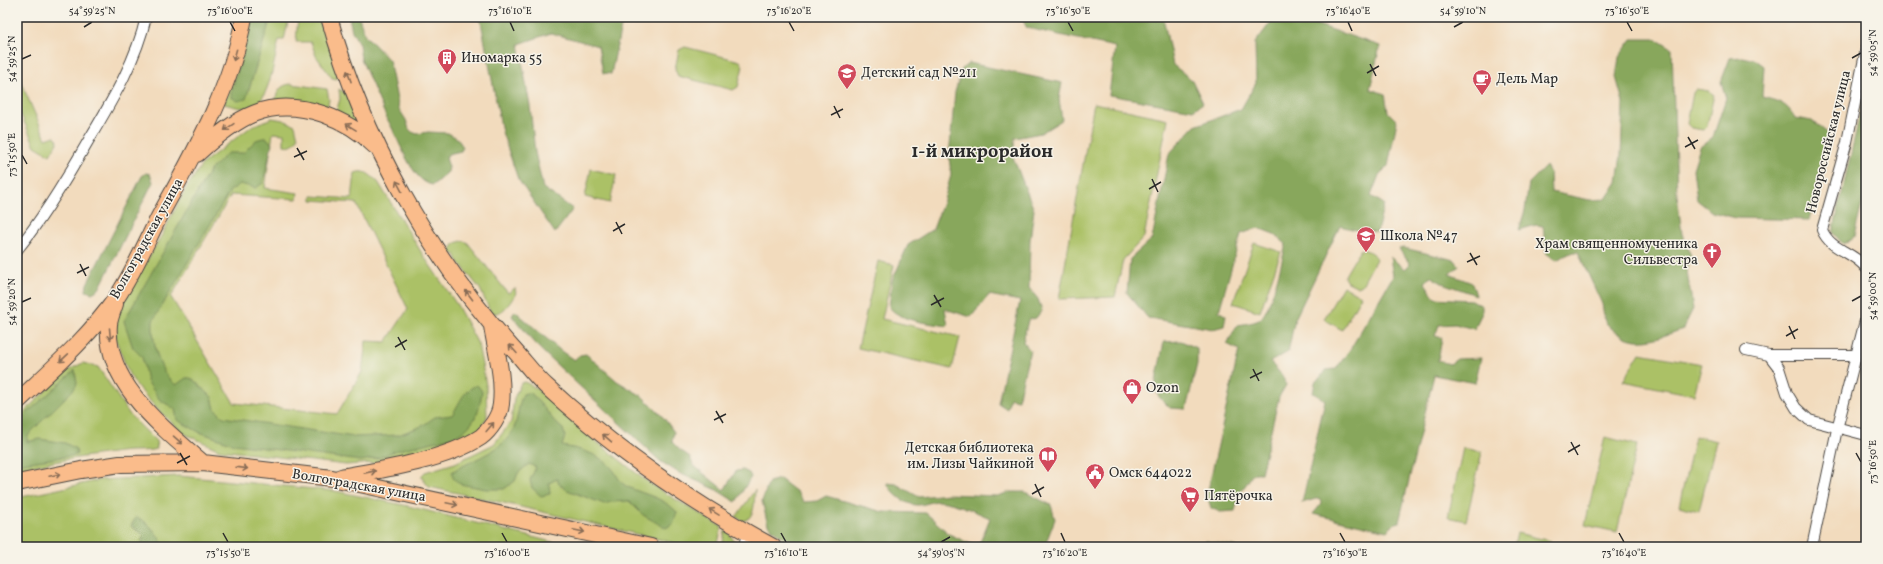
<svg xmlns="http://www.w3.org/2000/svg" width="1883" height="564" font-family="Vollkorn,serif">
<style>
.green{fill:#abc166;stroke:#6b7648}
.forest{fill:#88a75b;stroke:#5a6943}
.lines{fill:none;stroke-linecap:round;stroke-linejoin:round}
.street-casing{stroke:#494541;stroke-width:12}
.primary-casing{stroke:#494541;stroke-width:18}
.street{stroke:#fff;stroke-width:10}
.primary{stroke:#fabc8b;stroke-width:16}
.oneway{stroke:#886c56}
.ticks{fill:none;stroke:#2b2b2b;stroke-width:1.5}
.labels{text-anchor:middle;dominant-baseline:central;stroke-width:3;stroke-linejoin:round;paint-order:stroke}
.poi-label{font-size:14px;fill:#2b2b2b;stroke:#f7f3e8;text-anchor:start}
.street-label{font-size:14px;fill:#2b2b2b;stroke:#f7f3e8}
.district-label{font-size:18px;font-weight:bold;fill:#2b2b2b;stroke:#f7f3e8}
.neatline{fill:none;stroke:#2b2b2b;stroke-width:1.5}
.ticks-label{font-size:10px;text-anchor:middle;fill:#2b2b2b}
</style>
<rect width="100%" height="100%" fill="#f7f3e8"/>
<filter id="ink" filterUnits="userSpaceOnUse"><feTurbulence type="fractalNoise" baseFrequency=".025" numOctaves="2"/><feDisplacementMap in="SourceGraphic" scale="8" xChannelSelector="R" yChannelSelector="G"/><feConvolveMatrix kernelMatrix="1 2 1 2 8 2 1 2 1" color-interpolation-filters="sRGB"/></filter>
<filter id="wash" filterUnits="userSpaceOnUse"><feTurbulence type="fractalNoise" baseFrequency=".012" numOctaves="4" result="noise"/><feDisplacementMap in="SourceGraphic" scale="16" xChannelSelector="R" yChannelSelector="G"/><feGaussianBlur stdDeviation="0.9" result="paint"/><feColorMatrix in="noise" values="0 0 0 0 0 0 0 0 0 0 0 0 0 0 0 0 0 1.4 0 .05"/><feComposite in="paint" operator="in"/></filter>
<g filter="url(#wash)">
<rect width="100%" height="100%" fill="#f2dbbd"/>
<!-- green -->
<path class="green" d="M 259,17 L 289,18 L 284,40 L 279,40 C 275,56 269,103 252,107 C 244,110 233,106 224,104 L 250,21 Z
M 298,17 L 319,17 L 340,73 L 337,79 L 332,78 L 316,56 L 311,42 L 296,42 Z
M 685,47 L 740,61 L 743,66 L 738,87 L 733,90 L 678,76 L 675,69 L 679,50 Z
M 17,73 L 46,139 L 55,136 L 58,141 L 50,155 L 35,146 L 17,106 Z
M 291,84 L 327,89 L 329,100 L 327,108 L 275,104 C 276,93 279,85 291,84 Z
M 339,89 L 347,94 L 361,129 L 335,116 L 340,99 Z
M 1696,89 L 1709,91 L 1714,95 L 1707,126 L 1703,130 L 1691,128 L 1687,124 L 1693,93 Z
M 1094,103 L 1168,119 L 1144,237 L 1123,260 L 1115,297 L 1059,299 Z
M 272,118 L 283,120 L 295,125 L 298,138 C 294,144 291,147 284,145 L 284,134 L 273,133 L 265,188 L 298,193 L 297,199 L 231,195 L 171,297 L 234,403 L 337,414 L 362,372 L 366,341 L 386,342 L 408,309 L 356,203 L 312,200 L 312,196 L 352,199 L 355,173 C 365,169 370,175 378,182 L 423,255 L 457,305 L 478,344 L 486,385 L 487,417 L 481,428 L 470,438 L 405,454 L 387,462 L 346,465 L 220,450 L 183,433 L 157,409 L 137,386 L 129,374 L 116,340 L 116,324 L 120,307 L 163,233 L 186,188 L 203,163 L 252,126 Z
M 591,169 L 616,175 L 610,203 L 585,197 Z
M 462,241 L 467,242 L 508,293 L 515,288 L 516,294 C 509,303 504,315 491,313 L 480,289 L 458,261 L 455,254 L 448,254 L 455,243 Z
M 1254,243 L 1281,252 L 1260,312 L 1233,303 Z
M 1360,250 C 1365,248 1375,254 1376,259 L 1362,285 L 1358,287 L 1346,281 L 1344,277 Z
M 878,261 L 894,265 L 882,319 L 960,337 L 952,369 L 858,348 Z
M 1343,286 L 1361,296 L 1342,330 L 1324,319 Z
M 1640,353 L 1702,364 L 1694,395 L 1623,381 Z
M 83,363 L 98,367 L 130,415 L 156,441 L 157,449 C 145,452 132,450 120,452 C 85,456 51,462 17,469 L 17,419 L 66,371 Z
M 525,382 L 536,388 L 582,430 L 641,477 L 660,490 L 722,527 L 717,547 L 692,547 L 504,503 L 429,487 L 422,478 L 422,475 L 425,472 L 455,463 L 494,444 L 511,422 L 514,398 L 521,383 Z
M 1695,436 L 1716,441 L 1699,511 L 1679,506 Z
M 1605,437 L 1637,445 L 1617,532 L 1585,525 Z
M 1463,448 L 1482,452 L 1466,521 L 1448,517 Z
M 179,476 L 335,491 L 408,506 L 572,547 L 17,547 L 17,498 L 100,480 Z
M 755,490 C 754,501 756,518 743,521 L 736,517 Z
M 725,531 L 729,533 L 734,541 L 733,547 L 722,547 Z
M 1517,533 L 1550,541 L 1549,547 L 1514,547 Z"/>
<!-- forest -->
<path class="forest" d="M 349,17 L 359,17 L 365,35 L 389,60 L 399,109 L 406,120 L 409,129 L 412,132 L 417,134 L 428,132 L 448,133 L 457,138 L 463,147 L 461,151 L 448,154 L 446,158 L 449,167 L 448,172 L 433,185 C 411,183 398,135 387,119 L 361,59 L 359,44 L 352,31 Z
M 480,17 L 623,17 L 611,74 L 603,73 L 598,46 L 551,33 L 519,44 L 530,106 L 535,152 L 543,188 L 573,209 L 555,233 L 518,179 L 502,132 Z
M 1021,17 L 1076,17 L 1087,19 L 1089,17 L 1163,17 L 1173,65 L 1192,80 L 1203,103 L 1193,110 L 1109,95 L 1115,47 L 1027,28 Z
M 259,20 L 268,22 L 269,24 L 246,99 L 238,101 L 231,97 L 231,94 L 251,23 Z
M 1271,22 L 1312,23 L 1380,46 L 1370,89 L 1385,94 L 1388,112 L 1397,121 L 1388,166 L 1379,175 L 1371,196 L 1384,204 L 1377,232 L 1356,230 L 1340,226 L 1295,319 L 1288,352 L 1270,362 L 1282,375 L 1286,385 L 1279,397 L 1261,473 C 1251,472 1252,476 1247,483 C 1238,495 1239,496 1235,511 L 1220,512 L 1211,508 L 1207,495 L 1239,350 L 1227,344 L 1237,325 C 1244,324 1253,323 1259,320 C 1271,312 1282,260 1286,244 L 1274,234 L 1258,228 L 1241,234 L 1219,311 L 1226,316 L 1224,326 L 1213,329 L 1148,318 L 1127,293 L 1130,259 L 1152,239 L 1169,154 L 1195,126 L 1241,109 L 1256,83 L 1255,43 Z
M 1632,39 L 1656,39 L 1672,49 L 1677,195 L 1682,234 L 1691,256 L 1687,271 L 1693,309 L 1683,329 C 1652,340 1631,350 1605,322 L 1602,304 L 1578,252 L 1573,252 L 1556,260 L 1546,253 L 1543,226 L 1536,225 L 1519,230 L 1525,210 L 1529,183 L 1546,166 L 1550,173 L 1551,192 L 1590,200 L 1606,199 L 1617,182 L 1621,155 L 1623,102 L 1616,77 L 1619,57 Z
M 1742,57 L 1756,60 L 1764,66 L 1762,97 C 1778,101 1787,103 1795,118 L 1812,121 L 1829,134 L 1809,220 L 1736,218 L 1712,212 L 1697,200 L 1693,169 L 1700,147 L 1713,137 L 1726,98 L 1721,82 L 1730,58 Z
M 969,63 L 1062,83 L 1059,99 L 1062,120 L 1041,133 L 1015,138 L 1013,157 L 1034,210 L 1030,240 L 1029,288 L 1038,299 L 1042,310 L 1036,318 L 1028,320 L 1023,342 L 1030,350 L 1018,400 L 1010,398 L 1007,409 L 998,403 L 1020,301 L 989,295 L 971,317 L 945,309 L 948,326 C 930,323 901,322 889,307 L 892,281 L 908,245 L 933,229 L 943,203 L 951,175 L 949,156 L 955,92 L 962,69 Z
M 1866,87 L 1866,187 L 1854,237 L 1843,244 L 1833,233 Z
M 263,138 L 267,138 L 272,144 L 263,183 L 256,188 L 240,184 L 230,191 L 153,321 C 152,340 158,373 176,385 L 186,378 L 190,378 L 196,382 L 212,397 L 215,409 L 223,417 L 354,437 L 398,435 L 422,426 L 435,417 L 452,415 C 460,403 463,390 477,385 L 482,391 C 479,413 475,426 454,437 L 395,451 L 378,458 L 361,461 L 234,444 L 199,432 L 177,420 L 175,409 L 160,400 L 147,381 L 142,357 L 133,348 L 124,321 L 210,170 L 228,153 L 243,153 L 256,140 Z
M 146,173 L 150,174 L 153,182 L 99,289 L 92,293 L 86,291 L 87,284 L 142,176 Z
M 1404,248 L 1455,260 L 1459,266 L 1449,274 L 1472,283 L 1476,295 L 1442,283 L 1430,276 L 1425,283 L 1435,298 L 1472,300 L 1482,306 L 1482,313 L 1474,329 L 1455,324 L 1439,325 L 1435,336 L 1442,338 L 1438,361 L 1450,364 L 1457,359 L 1481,358 L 1475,383 L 1434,375 L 1399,522 L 1395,523 L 1387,531 L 1313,514 L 1322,503 L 1319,498 L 1302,503 L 1325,400 L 1313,393 L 1315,382 L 1321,377 L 1325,370 L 1336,369 L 1351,348 L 1393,276 L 1390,257 L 1405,269 L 1410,264 L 1399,249 Z
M 515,311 L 561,351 L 574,360 L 580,355 L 586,354 L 617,381 L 642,396 L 664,418 L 674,432 L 672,442 L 680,450 L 690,457 L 693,465 L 724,490 L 736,471 L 743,470 L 749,473 L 751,477 L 736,502 L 715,489 L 679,473 L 660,461 L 541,350 L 512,316 Z
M 1181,341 L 1197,348 L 1197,364 L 1186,409 L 1170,408 L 1159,397 L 1155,386 L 1164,342 Z
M 75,370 L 77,384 L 74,389 L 32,431 L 28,436 L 27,442 L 39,439 L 65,443 L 76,449 L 77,455 L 17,464 L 17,422 Z
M 530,392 L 545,409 L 555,422 L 563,429 L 565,436 L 562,446 C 581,449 601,454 614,471 C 618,477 620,483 628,487 C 647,496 661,496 677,512 L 673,524 L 666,528 L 643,515 L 629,501 L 611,502 L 604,504 L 567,490 L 559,484 L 557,479 L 549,483 L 550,494 L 541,496 L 532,488 L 530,480 L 536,467 L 529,464 L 518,473 L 515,481 L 504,489 L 486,489 L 460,484 L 453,478 L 452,472 C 469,461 499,452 510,435 C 519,423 517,407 523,394 Z
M 780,479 L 797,492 L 804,502 L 817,501 L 826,496 L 883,512 L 926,513 L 949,534 L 975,546 L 981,540 L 990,518 C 976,512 961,505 946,502 C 933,499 930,504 919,505 C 907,506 892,494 887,483 L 896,484 L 919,497 L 948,494 L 997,496 L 1010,492 L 1025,492 L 1051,505 L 1055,519 L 1045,545 L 1047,547 L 808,547 L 779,535 L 768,525 L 762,501 L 769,482 Z
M 136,517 C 149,522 158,534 164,547 L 134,547 L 141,544 L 144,535 L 131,526 Z
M 1206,541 L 1237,547 L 1201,547 Z"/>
</g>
<g filter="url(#ink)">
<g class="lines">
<!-- street casing -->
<g class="street-casing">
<path id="street" d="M 1866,49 L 1847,142 L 1822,230 C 1831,251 1853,251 1866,268
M 17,250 C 44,217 66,180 87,143 C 110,104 136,62 146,17
M 1746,350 L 1769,355 L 1856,355
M 1769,355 L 1779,368 L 1787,393 L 1796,408 L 1809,420 L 1866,435
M 744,547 L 747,532
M 1812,547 L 1837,429 L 1866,317"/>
</g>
<!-- primary casing -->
<g class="primary-casing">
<path id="primary" d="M 329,17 C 362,137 430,257 513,349 C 524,361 534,375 546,386 C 614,449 692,503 773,547
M 197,154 C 237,117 268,96 323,114 C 343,121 360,131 375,146
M 115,304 C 113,310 110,317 109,324 C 104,383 164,429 203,463
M 17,402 C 52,369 89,337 117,297 C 133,273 145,245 158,219 C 193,155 231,90 244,17
M 341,477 C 382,470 446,460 481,437 C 490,430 500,416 501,404 C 504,378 496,351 492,326
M 17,483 L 81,470 L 120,464 L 203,463 L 332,478 L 651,547"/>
</g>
<!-- street -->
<use href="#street" class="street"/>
<!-- primary -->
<use href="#primary" class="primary"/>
</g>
<!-- one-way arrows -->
<defs><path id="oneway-shaft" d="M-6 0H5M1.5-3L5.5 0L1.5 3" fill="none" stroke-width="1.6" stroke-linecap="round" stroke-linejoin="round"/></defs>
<g class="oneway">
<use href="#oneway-shaft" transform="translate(235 55) rotate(106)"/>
<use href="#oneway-shaft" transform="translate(349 76) rotate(-110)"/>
<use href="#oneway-shaft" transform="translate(229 127) rotate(145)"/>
<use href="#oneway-shaft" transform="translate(351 127) rotate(-149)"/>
<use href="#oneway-shaft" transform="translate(399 186) rotate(-118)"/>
<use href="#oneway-shaft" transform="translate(469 295) rotate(-127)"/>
<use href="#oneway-shaft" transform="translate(110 334) rotate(85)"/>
<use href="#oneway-shaft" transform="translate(513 349) rotate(-132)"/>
<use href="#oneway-shaft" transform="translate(64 358) rotate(137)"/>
<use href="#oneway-shaft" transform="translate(490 427) rotate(-50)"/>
<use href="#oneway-shaft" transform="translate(607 438) rotate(-139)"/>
<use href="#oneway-shaft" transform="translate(178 440) rotate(41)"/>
<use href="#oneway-shaft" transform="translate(242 468) rotate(7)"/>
<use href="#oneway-shaft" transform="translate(370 472) rotate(-11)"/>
<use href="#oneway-shaft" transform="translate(55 475) rotate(-12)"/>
<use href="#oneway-shaft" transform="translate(452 504) rotate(12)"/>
<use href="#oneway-shaft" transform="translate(714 512) rotate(-148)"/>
<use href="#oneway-shaft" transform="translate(579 531) rotate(12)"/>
</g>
</g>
<!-- ticks -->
<path class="ticks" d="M 230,22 L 235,31M 510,22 L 514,31M 789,22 L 794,31M 1068,22 L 1073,31M 1348,22 L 1352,31M 1627,22 L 1632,31M 84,27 L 92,22M 1454,27 L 1463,22M 1852,58 L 1861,53M 22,59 L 31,55M 1370,64 L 1376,76M 1367,73 L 1379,66M 834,106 L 840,118M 831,115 L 843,109M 1688,137 L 1695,149M 1685,147 L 1698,140M 297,148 L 304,160M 22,155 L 27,164M 294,157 L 307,151M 1152,179 L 1158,192M 1149,189 L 1161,182M 616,222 L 622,234M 613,231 L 625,224M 1470,253 L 1477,265M 1467,262 L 1480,256M 80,264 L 86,276M 77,273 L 89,267M 934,295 L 941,307M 1852,301 L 1861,296M 22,302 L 31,298M 931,305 L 944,298M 1789,326 L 1795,339M 1786,336 L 1798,329M 398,337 L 405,350M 395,347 L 407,340M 1253,369 L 1259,381M 1250,378 L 1262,372M 716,411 L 723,423M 714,420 L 726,414M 1571,442 L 1578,455M 1568,452 L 1580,445M 180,453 L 187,465M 1856,453 L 1861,462M 177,463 L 190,456M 1035,484 L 1041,497M 1032,494 L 1044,487M 223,533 L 228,542M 502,533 L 507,542M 781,533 L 786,542M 1061,533 L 1065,542M 1340,533 L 1345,542M 1619,533 L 1624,542M 941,542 L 950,537"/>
<!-- icons -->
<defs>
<g id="building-pin" transform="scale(1)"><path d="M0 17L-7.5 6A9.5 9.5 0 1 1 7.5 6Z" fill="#d1495b" stroke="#f7f3e8"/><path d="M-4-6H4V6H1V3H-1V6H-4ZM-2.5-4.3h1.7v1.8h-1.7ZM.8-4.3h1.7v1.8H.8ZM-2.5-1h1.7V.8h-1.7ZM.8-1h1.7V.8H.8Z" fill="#fff"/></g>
<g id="school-pin" transform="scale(1)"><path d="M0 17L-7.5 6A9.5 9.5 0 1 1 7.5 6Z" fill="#d1495b" stroke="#f7f3e8"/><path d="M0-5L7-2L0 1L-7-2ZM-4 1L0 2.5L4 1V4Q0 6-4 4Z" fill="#fff"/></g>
<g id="cafe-pin" transform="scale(1)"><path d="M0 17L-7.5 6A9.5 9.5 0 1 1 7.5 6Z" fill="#d1495b" stroke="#f7f3e8"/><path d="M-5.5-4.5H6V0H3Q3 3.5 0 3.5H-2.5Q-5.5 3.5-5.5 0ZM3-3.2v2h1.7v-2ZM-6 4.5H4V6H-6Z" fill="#fff"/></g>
<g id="church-pin" transform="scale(1)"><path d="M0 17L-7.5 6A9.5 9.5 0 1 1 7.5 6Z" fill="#d1495b" stroke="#f7f3e8"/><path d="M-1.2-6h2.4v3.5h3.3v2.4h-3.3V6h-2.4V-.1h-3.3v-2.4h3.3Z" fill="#fff"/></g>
<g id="shop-pin" transform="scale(1)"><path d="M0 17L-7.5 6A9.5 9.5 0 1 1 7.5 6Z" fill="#d1495b" stroke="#f7f3e8"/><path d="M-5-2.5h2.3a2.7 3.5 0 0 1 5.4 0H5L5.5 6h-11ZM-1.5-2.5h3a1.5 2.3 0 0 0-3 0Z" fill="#fff"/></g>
<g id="library-pin" transform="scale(1)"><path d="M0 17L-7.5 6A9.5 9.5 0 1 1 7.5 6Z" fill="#d1495b" stroke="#f7f3e8"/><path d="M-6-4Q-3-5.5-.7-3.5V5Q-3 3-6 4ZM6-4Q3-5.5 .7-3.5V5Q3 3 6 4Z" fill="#fff"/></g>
<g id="civic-pin" transform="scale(1)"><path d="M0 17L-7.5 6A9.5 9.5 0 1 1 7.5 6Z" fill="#d1495b" stroke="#f7f3e8"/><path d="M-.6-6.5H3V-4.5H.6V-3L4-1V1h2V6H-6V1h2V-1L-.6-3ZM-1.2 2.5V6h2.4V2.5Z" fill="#fff"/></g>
<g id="supermarket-pin" transform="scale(1)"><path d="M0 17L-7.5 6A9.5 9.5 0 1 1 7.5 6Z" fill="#d1495b" stroke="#f7f3e8"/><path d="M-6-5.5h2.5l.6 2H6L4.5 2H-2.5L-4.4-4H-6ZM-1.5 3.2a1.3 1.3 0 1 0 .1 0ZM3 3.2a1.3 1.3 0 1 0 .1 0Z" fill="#fff"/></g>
</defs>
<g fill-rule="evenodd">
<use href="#building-pin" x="447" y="58"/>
<use href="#school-pin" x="847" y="73"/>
<use href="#cafe-pin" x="1482" y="79"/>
<use href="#school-pin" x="1366" y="236"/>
<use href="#church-pin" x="1712" y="252"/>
<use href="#shop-pin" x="1132" y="388"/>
<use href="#library-pin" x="1048" y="456"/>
<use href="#civic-pin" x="1095" y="473"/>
<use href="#supermarket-pin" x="1190" y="496"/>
</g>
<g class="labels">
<!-- poi labels -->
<g class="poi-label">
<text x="461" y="58">Иномарка 55</text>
<text x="861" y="73">Детский сад №211</text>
<text x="1496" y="79">Дель Мар</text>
<text x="1380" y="236">Школа №47</text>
<text x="1698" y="244" text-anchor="end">Храм священномученика<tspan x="1698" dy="16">Сильвестра</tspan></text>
<text x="1146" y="388">Ozon</text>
<text x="1034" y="448" text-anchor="end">Детская библиотека<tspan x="1034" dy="16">им. Лизы Чайкиной</tspan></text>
<text x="1109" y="473">Омск 644022</text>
<text x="1204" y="496">Пятёрочка</text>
</g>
<!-- street labels -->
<g class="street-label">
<text transform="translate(1829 142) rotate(-76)">Новороссийская улица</text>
<text transform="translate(147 239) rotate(-61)">Волгоградская улица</text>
<text transform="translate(359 486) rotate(10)">Волгоградская улица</text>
</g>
<!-- district labels -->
<g class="district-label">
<text x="982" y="152">1-й микрорайон</text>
</g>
</g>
<!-- margin -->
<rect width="1883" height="564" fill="none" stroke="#f7f3e8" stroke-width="44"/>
<rect x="22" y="22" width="1839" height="520" class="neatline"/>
<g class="ticks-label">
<text x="92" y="14">54°59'25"N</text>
<text x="230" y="14">73°16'00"E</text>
<text x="510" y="14">73°16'10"E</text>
<text x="789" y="14">73°16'20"E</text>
<text x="1068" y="14">73°16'30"E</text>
<text x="1348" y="14">73°16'40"E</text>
<text x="1463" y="14">54°59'10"N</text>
<text x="1627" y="14">73°16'50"E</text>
<text transform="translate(1872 53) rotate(-90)" y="4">54°59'05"N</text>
<text transform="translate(11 59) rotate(-90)" y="4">54°59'25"N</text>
<text transform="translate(11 155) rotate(-90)" y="4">73°15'50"E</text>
<text transform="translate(1872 296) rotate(-90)" y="4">54°59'00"N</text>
<text transform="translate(11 302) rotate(-90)" y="4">54°59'20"N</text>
<text transform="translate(1872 462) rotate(-90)" y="4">73°16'50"E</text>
<text x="228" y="556">73°15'50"E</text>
<text x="507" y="556">73°16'00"E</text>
<text x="786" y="556">73°16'10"E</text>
<text x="941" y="556">54°59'05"N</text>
<text x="1065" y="556">73°16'20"E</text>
<text x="1345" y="556">73°16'30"E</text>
<text x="1624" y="556">73°16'40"E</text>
</g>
</svg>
